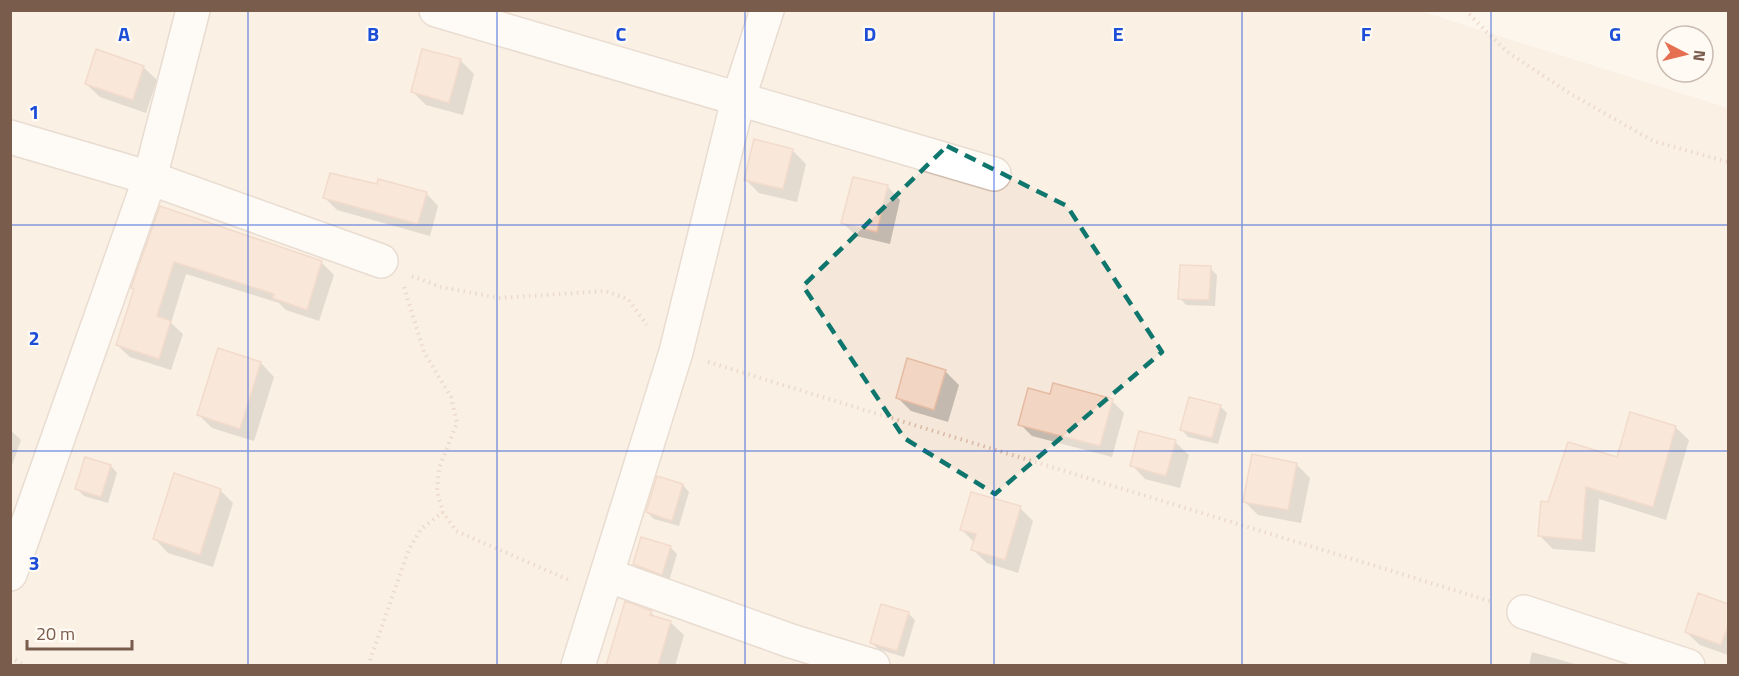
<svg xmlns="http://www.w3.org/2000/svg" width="1739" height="676" font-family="'Titillium Web',sans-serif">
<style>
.residential{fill:#f5e8da}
.shadow{fill:#0003}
.building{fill:#f3d5c3;stroke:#e6bba3;stroke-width:1.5}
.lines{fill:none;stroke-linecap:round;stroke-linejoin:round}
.minor-casing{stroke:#d1beb0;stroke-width:36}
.path{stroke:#d9b8a5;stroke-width:4;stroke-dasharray:1.5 4.5;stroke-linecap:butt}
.minor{stroke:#fff;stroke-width:33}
.marked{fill:none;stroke:#0f766e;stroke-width:4.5;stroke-dasharray:12 8;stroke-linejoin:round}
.grid{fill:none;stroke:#1d4ed8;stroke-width:1.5;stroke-opacity:0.55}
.grid-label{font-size:20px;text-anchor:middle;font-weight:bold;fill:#1d4ed8;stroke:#fffaf3;stroke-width:4.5;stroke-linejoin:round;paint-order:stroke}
</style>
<rect width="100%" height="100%" fill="#fdf6ec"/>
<!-- residential -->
<path class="residential" d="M 10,11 L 1420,11 L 1728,108 L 1728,665 L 11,665 Z"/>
<!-- shadow -->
<path class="shadow" d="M 460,60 L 474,74 L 463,115 L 426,105 L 412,91 Z
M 143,67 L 157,80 L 146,113 L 100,97 L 86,84 Z
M 792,150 L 806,164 L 797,202 L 759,193 L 746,180 Z
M 378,186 L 426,193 L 438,206 L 430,236 L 337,210 L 325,198 Z
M 887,186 L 900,200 L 890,244 L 856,236 L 843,223 Z
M 161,208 L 321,262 L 334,275 L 319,321 L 286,310 L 279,303 L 186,274 L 171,323 L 183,334 L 171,370 L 130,357 L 117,345 Z
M 1210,268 L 1217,275 L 1215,306 L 1186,305 L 1180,298 Z
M 219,350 L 261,363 L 274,377 L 254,441 L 212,428 L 199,415 Z
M 945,371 L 959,385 L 948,422 L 911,411 L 897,397 Z
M 1051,396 L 1112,401 L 1124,413 L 1112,457 L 1032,436 L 1020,424 Z
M 1220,406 L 1227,413 L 1218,444 L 1188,437 L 1182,430 Z
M 1675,427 L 1689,440 L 1666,520 L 1599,499 L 1595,552 L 1553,549 L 1540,536 L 1549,503 Z
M 10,430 L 21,440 L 10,471 Z
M 1175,442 L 1189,455 L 1180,488 L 1145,479 L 1132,465 Z
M 86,459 L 111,466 L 117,473 L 108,503 L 84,496 L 77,489 Z
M 1296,464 L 1310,478 L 1301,523 L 1258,515 L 1244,501 Z
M 683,485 L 689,492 L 679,526 L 654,519 L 647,512 Z
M 220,490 L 233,503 L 213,567 L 168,553 L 155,539 Z
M 1020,508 L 1033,521 L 1018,573 L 987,563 L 973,550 L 975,543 L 962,530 Z
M 670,547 L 677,554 L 669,581 L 642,571 L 635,564 Z
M 1699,595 L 1728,606 L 1728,655 L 1700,645 L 1686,632 Z
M 651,612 L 656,618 L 670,622 L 684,635 L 675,666 L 606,666 Z
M 908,613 L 915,620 L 904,657 L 878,649 L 871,642 Z
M 1532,652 L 1582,666 L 1529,666 Z"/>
<!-- building -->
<path class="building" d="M 96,49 L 144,66 L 133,100 L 85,84 Z
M 422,49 L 461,59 L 449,103 L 411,92 Z
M 754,139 L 793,149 L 783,189 L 744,180 Z
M 330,173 L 377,184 L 378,179 L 427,192 L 418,224 L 323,198 Z
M 853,177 L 888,185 L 877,232 L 841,223 Z
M 160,206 L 322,261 L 307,310 L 272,298 L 274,294 L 174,262 L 157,316 L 171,321 L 159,359 L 116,345 L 134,289 L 131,288 Z
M 1180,265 L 1211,266 L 1209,300 L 1178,299 Z
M 218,348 L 261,362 L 240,429 L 197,415 Z
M 907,358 L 946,370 L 934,410 L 896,398 Z
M 1053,383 L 1113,399 L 1100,446 L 1018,425 L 1028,388 L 1050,394 Z
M 1189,397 L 1221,405 L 1212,438 L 1180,430 Z
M 1630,412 L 1676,426 L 1653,507 L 1586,487 L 1582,540 L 1538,536 L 1541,501 L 1548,502 L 1568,442 L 1617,457 Z
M 1139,431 L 1176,440 L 1166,476 L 1130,466 Z
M 1252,454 L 1297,463 L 1288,510 L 1243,502 Z
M 85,457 L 111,465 L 101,497 L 75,489 Z
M 174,473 L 221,489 L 200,555 L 153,539 Z
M 657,476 L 683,484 L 672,521 L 646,512 Z
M 971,492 L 1021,506 L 1005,560 L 971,550 L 976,534 L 960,530 Z
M 641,537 L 671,546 L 662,575 L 633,564 Z
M 1698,593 L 1728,604 L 1728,626 L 1721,645 L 1685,632 Z
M 625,601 L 652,611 L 650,615 L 671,621 L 658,666 L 606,666 Z
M 881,604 L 909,612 L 897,651 L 870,643 Z"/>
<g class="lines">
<!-- minor casing -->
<g class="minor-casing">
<path id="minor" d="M 436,10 L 994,174
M 10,137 L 150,178 L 381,261
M 10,574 L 150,178 L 193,10
M 607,575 L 791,641 L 873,666
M 1524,612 L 1688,666
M 578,666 L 676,352 L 738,100 L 767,10"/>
</g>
<!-- path -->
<path class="path" d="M 1465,10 L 1506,51 L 1571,94 L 1653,141 L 1728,162
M 412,276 L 441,287 L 500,298 L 605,291 L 628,299 L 647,325
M 404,287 L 424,352 L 451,397 L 457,423 L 439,468 L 437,491 L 443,512 L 456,531 L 569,580
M 708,362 L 1493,602
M 10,657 L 26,666
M 368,666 L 409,549 L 421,529 L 443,512"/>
<!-- minor -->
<use href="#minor" class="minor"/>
</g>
<!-- marked area -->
<path d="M0 0H1739V676H0ZM 947,146 L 1067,206 L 1162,352 L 995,494 L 904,438 L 803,286 Z" fill="#fdf6ec" fill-opacity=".55" fill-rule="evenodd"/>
<path class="marked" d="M 947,146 L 1067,206 L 1162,352 L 995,494 L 904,438 L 803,286 Z"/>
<!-- grid -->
<path class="grid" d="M 248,10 L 248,666M 497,10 L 497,666M 745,10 L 745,666M 994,10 L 994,666M 1242,10 L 1242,666M 1491,10 L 1491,666M 10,225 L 1728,225M 10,451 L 1728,451"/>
<g class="grid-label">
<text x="124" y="41">A</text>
<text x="373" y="41">B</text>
<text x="621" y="41">C</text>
<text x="870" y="41">D</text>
<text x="1118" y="41">E</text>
<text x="1366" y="41">F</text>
<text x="1615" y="41">G</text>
<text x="34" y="119">1</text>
<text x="34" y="345">2</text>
<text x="34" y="570">3</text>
</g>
<!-- border -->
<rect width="1739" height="676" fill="none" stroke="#7a5c4d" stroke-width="24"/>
<!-- north arrow -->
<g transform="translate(1685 54) rotate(97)"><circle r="28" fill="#fffaf3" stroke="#cabbb1" stroke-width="1.5"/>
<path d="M0-4.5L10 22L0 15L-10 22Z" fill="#e76f51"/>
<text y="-9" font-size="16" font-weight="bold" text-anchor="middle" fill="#7a5c4d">N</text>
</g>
<!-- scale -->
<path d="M27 640v9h105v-9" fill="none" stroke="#7a5c4d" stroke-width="3"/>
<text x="36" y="640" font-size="18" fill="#7a5c4d" stroke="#fffaf3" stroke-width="4.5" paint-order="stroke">20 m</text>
</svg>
